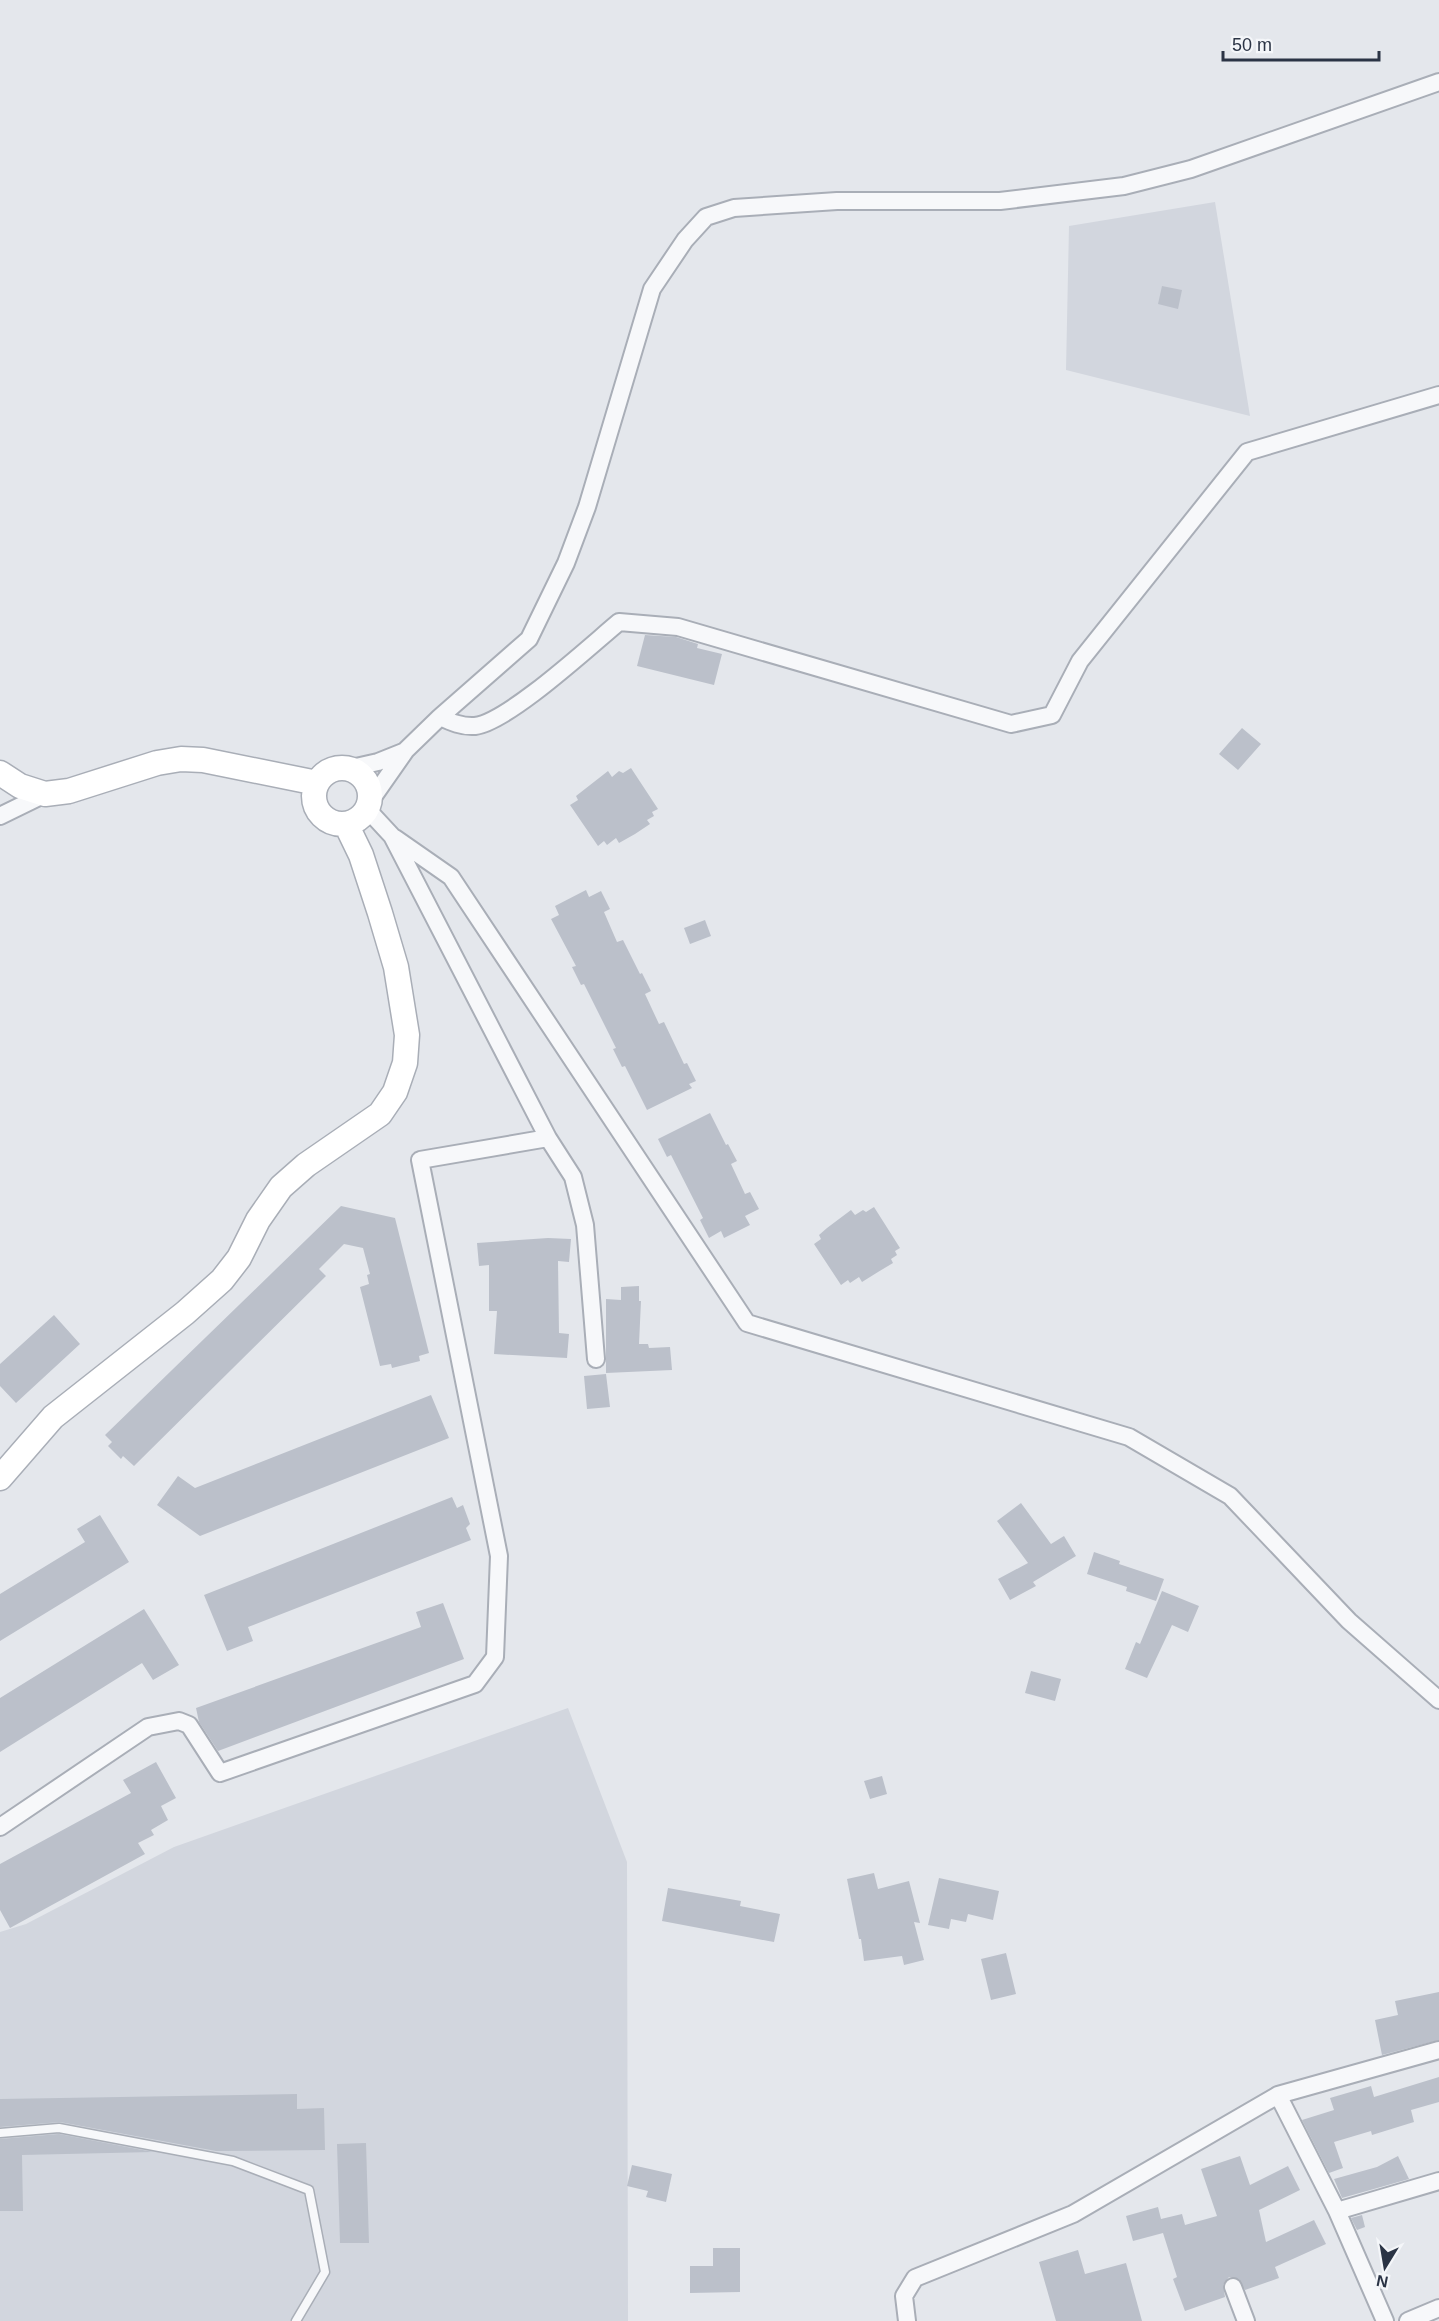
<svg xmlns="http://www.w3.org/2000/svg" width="1439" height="2321" font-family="Arial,sans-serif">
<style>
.built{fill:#d2d6de}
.building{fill:#bbc0ca}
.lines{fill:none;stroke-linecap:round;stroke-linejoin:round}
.lane-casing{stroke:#a9aeb7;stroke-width:11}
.street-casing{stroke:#a9aeb7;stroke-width:20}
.secondary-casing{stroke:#a9aeb7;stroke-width:27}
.lane{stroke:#f7f8fa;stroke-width:8}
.street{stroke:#f7f8fa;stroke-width:16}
.secondary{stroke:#fff;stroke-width:24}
</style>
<rect width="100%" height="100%" fill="#e4e7ec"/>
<!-- built -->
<path class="built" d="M 1215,202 L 1250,416 L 1066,370 L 1069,226 Z
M 568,1708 L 627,1862 L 628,2321 L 0,2321 L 0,1932 L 26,1924 L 174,1847 Z"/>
<!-- building -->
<path class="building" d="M 1162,286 L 1182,290 L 1178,309 L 1158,304 Z
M 645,635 L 676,637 L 698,644 L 697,648 L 722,654 L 714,685 L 637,666 Z
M 1242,728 L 1261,744 L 1238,770 L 1219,754 Z
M 631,768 L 658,809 L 652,812 L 654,816 L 647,820 L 650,824 L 635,834 L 619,843 L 616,838 L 607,845 L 604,841 L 598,846 L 570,805 L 578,800 L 576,796 L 608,771 L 612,777 L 619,771 L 623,773 Z
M 586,890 L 589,897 L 601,891 L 610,909 L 604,912 L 617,942 L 623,940 L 640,974 L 642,973 L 651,991 L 645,994 L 659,1024 L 664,1022 L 684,1064 L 687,1063 L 696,1081 L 689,1084 L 692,1088 L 647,1110 L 625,1066 L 622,1067 L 613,1049 L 616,1048 L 584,984 L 581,985 L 572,967 L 576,966 L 551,919 L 559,915 L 555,906 Z
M 705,920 L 711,936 L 690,944 L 684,928 Z
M 710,1113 L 726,1145 L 728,1144 L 737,1161 L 731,1164 L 745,1194 L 750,1192 L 759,1209 L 745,1216 L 750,1225 L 724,1238 L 721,1231 L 709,1238 L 700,1220 L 703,1218 L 671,1155 L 667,1157 L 658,1139 Z
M 341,1206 L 395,1218 L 429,1353 L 419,1356 L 420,1361 L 392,1368 L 391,1364 L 380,1366 L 360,1287 L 369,1284 L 367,1275 L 370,1274 L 363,1248 L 344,1244 L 319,1269 L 326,1276 L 134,1466 L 123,1456 L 121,1459 L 108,1446 L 112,1442 L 105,1435 Z
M 874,1207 L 900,1248 L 895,1251 L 897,1255 L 891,1259 L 893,1263 L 878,1272 L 862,1282 L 859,1277 L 850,1283 L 848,1280 L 841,1285 L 814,1244 L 821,1239 L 819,1235 L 827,1228 L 851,1210 L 855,1215 L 863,1210 L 866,1212 Z
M 548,1238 L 571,1239 L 569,1262 L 558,1261 L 559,1333 L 569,1334 L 567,1358 L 494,1354 L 497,1311 L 489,1311 L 489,1265 L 479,1266 L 477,1243 Z
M 639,1286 L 639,1301 L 641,1301 L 639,1344 L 648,1344 L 649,1348 L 670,1347 L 672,1370 L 606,1373 L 606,1299 L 621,1300 L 621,1287 Z
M 54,1315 L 80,1344 L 16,1403 L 0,1386 L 0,1364 Z
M 606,1374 L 610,1407 L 587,1409 L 584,1376 Z
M 431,1395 L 449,1438 L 200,1536 L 157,1505 L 178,1476 L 195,1488 Z
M 452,1497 L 457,1508 L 463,1505 L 470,1524 L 466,1528 L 471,1540 L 248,1627 L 253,1641 L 227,1651 L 204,1595 Z
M 1021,1503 L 1051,1544 L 1064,1536 L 1076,1556 L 1033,1582 L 1036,1586 L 1010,1600 L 998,1579 L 1028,1563 L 997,1521 Z
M 100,1515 L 129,1562 L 0,1641 L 0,1594 L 85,1542 L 77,1529 Z
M 1094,1552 L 1120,1561 L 1119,1564 L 1164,1579 L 1156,1601 L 1126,1591 L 1127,1587 L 1087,1574 Z
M 1162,1591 L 1199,1606 L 1188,1632 L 1172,1625 L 1147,1678 L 1125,1669 L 1136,1642 L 1140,1644 Z
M 443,1603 L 464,1659 L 218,1751 L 199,1722 L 196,1708 L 421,1627 L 416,1612 Z
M 144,1609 L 179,1665 L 153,1680 L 142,1663 L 0,1752 L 0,1698 Z
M 1031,1671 L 1061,1679 L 1055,1701 L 1025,1693 Z
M 156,1762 L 176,1798 L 161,1806 L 168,1820 L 151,1830 L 154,1835 L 138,1843 L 145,1854 L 10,1928 L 0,1910 L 0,1864 L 131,1793 L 123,1780 Z
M 882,1776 L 887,1794 L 870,1799 L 864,1781 Z
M 874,1873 L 878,1889 L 909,1881 L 920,1923 L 914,1922 L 924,1960 L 904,1965 L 902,1956 L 864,1961 L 861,1939 L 859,1939 L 847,1879 Z
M 939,1878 L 999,1891 L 993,1920 L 968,1914 L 966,1922 L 951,1919 L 949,1929 L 928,1925 Z
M 668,1888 L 741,1901 L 740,1906 L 780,1914 L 774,1942 L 662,1921 Z
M 1006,1953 L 1016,1994 L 991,2000 L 981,1959 Z
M 1439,1992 L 1439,2040 L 1382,2055 L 1375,2020 L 1398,2015 L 1395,2001 Z
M 1439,2077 L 1439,2102 L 1411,2110 L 1414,2122 L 1372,2135 L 1371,2131 L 1334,2142 L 1343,2168 L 1329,2173 L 1302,2120 L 1334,2110 L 1330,2098 L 1371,2086 L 1374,2097 Z
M 297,2094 L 297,2109 L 324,2108 L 325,2150 L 216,2151 L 60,2122 L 0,2127 L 0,2099 Z
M 59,2134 L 153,2152 L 22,2155 L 23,2211 L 0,2211 L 0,2139 Z
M 366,2143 L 369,2243 L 340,2243 L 337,2144 Z
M 1240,2156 L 1250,2185 L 1288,2166 L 1300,2190 L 1259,2210 L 1266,2242 L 1314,2220 L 1326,2244 L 1275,2267 L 1279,2278 L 1245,2290 L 1239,2279 L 1229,2277 L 1223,2285 L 1225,2297 L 1185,2311 L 1173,2279 L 1177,2277 L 1163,2233 L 1133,2241 L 1126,2216 L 1158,2207 L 1161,2219 L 1182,2214 L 1185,2225 L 1217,2216 L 1201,2169 Z
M 1398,2156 L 1409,2179 L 1342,2198 L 1334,2179 L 1377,2167 Z
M 632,2165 L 672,2174 L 666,2202 L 646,2197 L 648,2191 L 627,2186 Z
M 1362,2215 L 1365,2227 L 1357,2230 L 1351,2218 Z
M 713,2248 L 740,2248 L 740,2292 L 690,2293 L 690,2266 L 713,2266 Z
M 1078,2250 L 1085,2274 L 1126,2263 L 1142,2321 L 1056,2321 L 1039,2262 Z"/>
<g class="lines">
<!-- lane casing -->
<g class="lane-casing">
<path id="lane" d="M 0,2133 L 59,2128 L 233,2161 L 309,2190 L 325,2272 L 296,2321"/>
</g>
<!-- street casing -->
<g class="street-casing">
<path id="street" d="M 440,717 C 451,722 462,727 475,726 C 508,722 590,646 619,622 L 678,627 L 1011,724 L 1052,715 L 1080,661 L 1247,452 L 1439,395
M 347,769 L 378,762 L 403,752
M 369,803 L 406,750 L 440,717 L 529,639 L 566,563 L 587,507 L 652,289 L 685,240 L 706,217 L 734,208 L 837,201 L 1000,201 L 1124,186 L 1191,169 L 1439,82
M 0,816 L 45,794
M 395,838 L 451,877 L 747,1323 L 1129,1437 L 1230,1496 L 1349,1621 L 1439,1700
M 548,1138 L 573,1177 L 585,1225 L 596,1359
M 0,1827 L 148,1727 L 179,1721 L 189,1725 L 220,1773 L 475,1684 L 495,1657 L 499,1556 L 420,1160 L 548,1138 L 392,836 L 367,809
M 1278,2095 L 1337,2211 L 1385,2321
M 1337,2211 L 1439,2181
M 1233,2287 L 1246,2321
M 907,2321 L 904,2296 L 915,2278 L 1073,2214 L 1278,2095 L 1439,2050
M 1408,2321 L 1439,2308"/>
</g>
<!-- secondary casing -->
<g class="secondary-casing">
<path id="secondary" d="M314 796a28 28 0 1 1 56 0a28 28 0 1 1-56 0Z
M 0,773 L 20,786 L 45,794 L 69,791 L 157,763 L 181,759 L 203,760 L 317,783
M 0,1478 L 53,1417 L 185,1313 L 222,1280 L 239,1258 L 258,1220 L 281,1187 L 306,1165 L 380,1114 L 395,1092 L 405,1063 L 407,1035 L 396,967 L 380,913 L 361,855 L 346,824"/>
</g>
<!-- lane -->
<use href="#lane" class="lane"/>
<!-- street -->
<use href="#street" class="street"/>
<!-- secondary -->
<use href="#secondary" class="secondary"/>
</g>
<!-- north arrow -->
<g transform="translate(1385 2267) rotate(191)" stroke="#f4f6f9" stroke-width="4.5" paint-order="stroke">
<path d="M0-4.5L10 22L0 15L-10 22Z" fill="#2b3445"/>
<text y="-9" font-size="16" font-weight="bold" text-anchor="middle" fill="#2b3445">N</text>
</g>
<!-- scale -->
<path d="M1223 51v9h156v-9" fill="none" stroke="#2b3445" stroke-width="3"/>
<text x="1232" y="51" font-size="18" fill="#2b3445" stroke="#f4f6f9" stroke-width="4.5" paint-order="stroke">50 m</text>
</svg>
